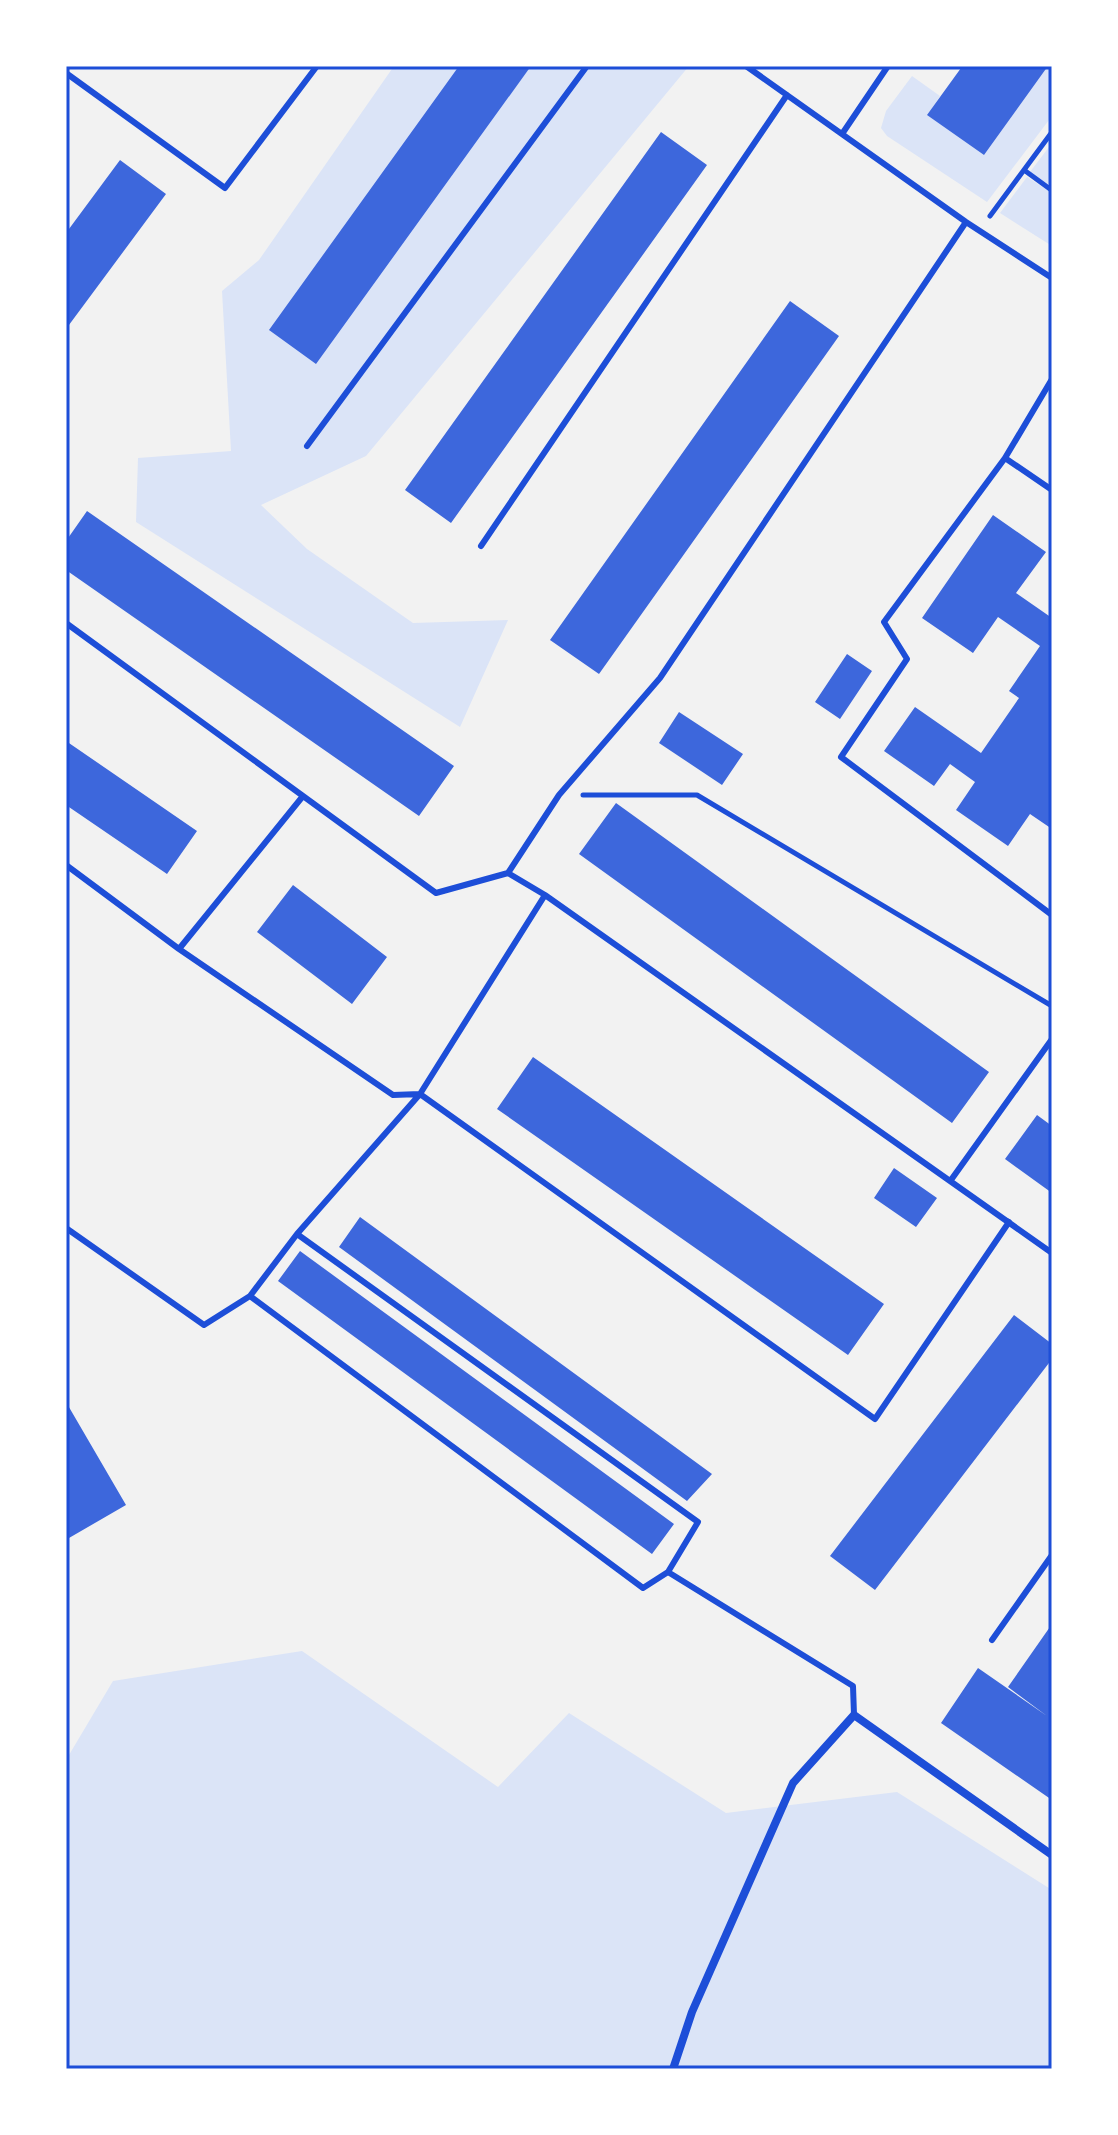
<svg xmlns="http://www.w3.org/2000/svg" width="1118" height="2135" font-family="'Nunito Sans',sans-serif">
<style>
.green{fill:#dbe4f7}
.building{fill:#3d67dc}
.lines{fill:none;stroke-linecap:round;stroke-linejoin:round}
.path{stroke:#1d4ed8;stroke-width:5}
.service{stroke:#1d4ed8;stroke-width:6}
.minor{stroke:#1d4ed8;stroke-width:8}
.neatline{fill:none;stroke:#1d4ed8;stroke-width:3}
</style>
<rect width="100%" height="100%" fill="#f2f2f2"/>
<!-- green -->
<path class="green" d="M 394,66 L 689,66 L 366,456 L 261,505 L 307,549 L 413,623 L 508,620 L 460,727 L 136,522 L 138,458 L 231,451 L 222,291 L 259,260 Z
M 1048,66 L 1052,66 L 1052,116 L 987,202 L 887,136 L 881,128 L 886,111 L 912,76 L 940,96 L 928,115 L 984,155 Z
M 1052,143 L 1052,181 L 1046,185 L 1030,172 Z
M 1027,177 L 1052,193 L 1052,246 L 1000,213 Z
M 302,1651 L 498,1787 L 569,1713 L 726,1813 L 897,1792 L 1052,1890 L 1052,2069 L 66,2069 L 66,1760 L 113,1681 Z"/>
<!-- building -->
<path class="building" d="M 459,66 L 531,66 L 316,364 L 269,330 Z
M 959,66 L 1048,66 L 984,155 L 927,115 L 961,68 Z
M 661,132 L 707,165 L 451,523 L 405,490 Z
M 120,160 L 166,194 L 66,329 L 66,233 Z
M 790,301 L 839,336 L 599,674 L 550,640 Z
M 87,511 L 454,766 L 419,816 L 66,570 L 66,541 Z
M 993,515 L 1046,552 L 1016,593 L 1052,618 L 1052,829 L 1030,814 L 1008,846 L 956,810 L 975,782 L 950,764 L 934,786 L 884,751 L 915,707 L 981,753 L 1019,698 L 1009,691 L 1040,646 L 998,617 L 973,653 L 922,618 Z
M 847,654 L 872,671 L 840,719 L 815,702 Z
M 679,712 L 743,754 L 722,785 L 659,743 Z
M 66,741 L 197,831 L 167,874 L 66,805 Z
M 616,803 L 989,1072 L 952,1123 L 579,854 Z
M 293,885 L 387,957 L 352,1004 L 257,932 Z
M 533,1057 L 884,1304 L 848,1355 L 497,1109 Z
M 1037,1115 L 1052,1126 L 1052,1193 L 1005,1159 Z
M 894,1168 L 937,1198 L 916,1227 L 874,1198 Z
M 360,1217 L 712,1474 L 687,1501 L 339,1247 Z
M 300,1251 L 674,1524 L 652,1554 L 278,1281 Z
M 1014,1315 L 1052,1344 L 1052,1359 L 875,1590 L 830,1556 Z
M 66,1402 L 126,1505 L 69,1538 L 66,1533 Z
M 1052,1624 L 1052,1800 L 941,1723 L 978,1668 L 1047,1716 L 1008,1687 Z"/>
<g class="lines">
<!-- path -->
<path class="path" d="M 1024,170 L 1050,189 L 1052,186
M 990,216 L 1052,132
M 583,795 L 697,795 L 1052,1006"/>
<!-- service -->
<path class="service" d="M 746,66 L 966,222 L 1052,278
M 66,73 L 225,188 L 317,66
M 842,134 L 888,66
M 1052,379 L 1005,458 L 884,622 L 907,659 L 841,757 L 1052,915
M 307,446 L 587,66
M 1005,458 L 1052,490
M 481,546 L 787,95
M 66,623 L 436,893 L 508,873 L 545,895 L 1052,1253
M 66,865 L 179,949 L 393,1095 L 420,1094 L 875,1419 L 1009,1222
M 508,873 L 559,795 L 660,678 L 966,222
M 179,949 L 303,796
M 951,1180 L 1052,1039
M 66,1228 L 204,1325 L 250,1296 L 297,1234 L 420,1094 L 545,895
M 297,1234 L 698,1522 L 668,1572
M 250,1296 L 643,1588 L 668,1572 L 853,1686 L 854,1715
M 992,1640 L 1052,1555"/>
<!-- minor -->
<path class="minor" d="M 673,2069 L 692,2012 L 793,1783 L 854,1715 L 1052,1855"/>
</g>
<!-- border -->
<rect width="1118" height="2135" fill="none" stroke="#ffffff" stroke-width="136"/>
<rect x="68" y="68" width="982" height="1999" class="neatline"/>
</svg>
